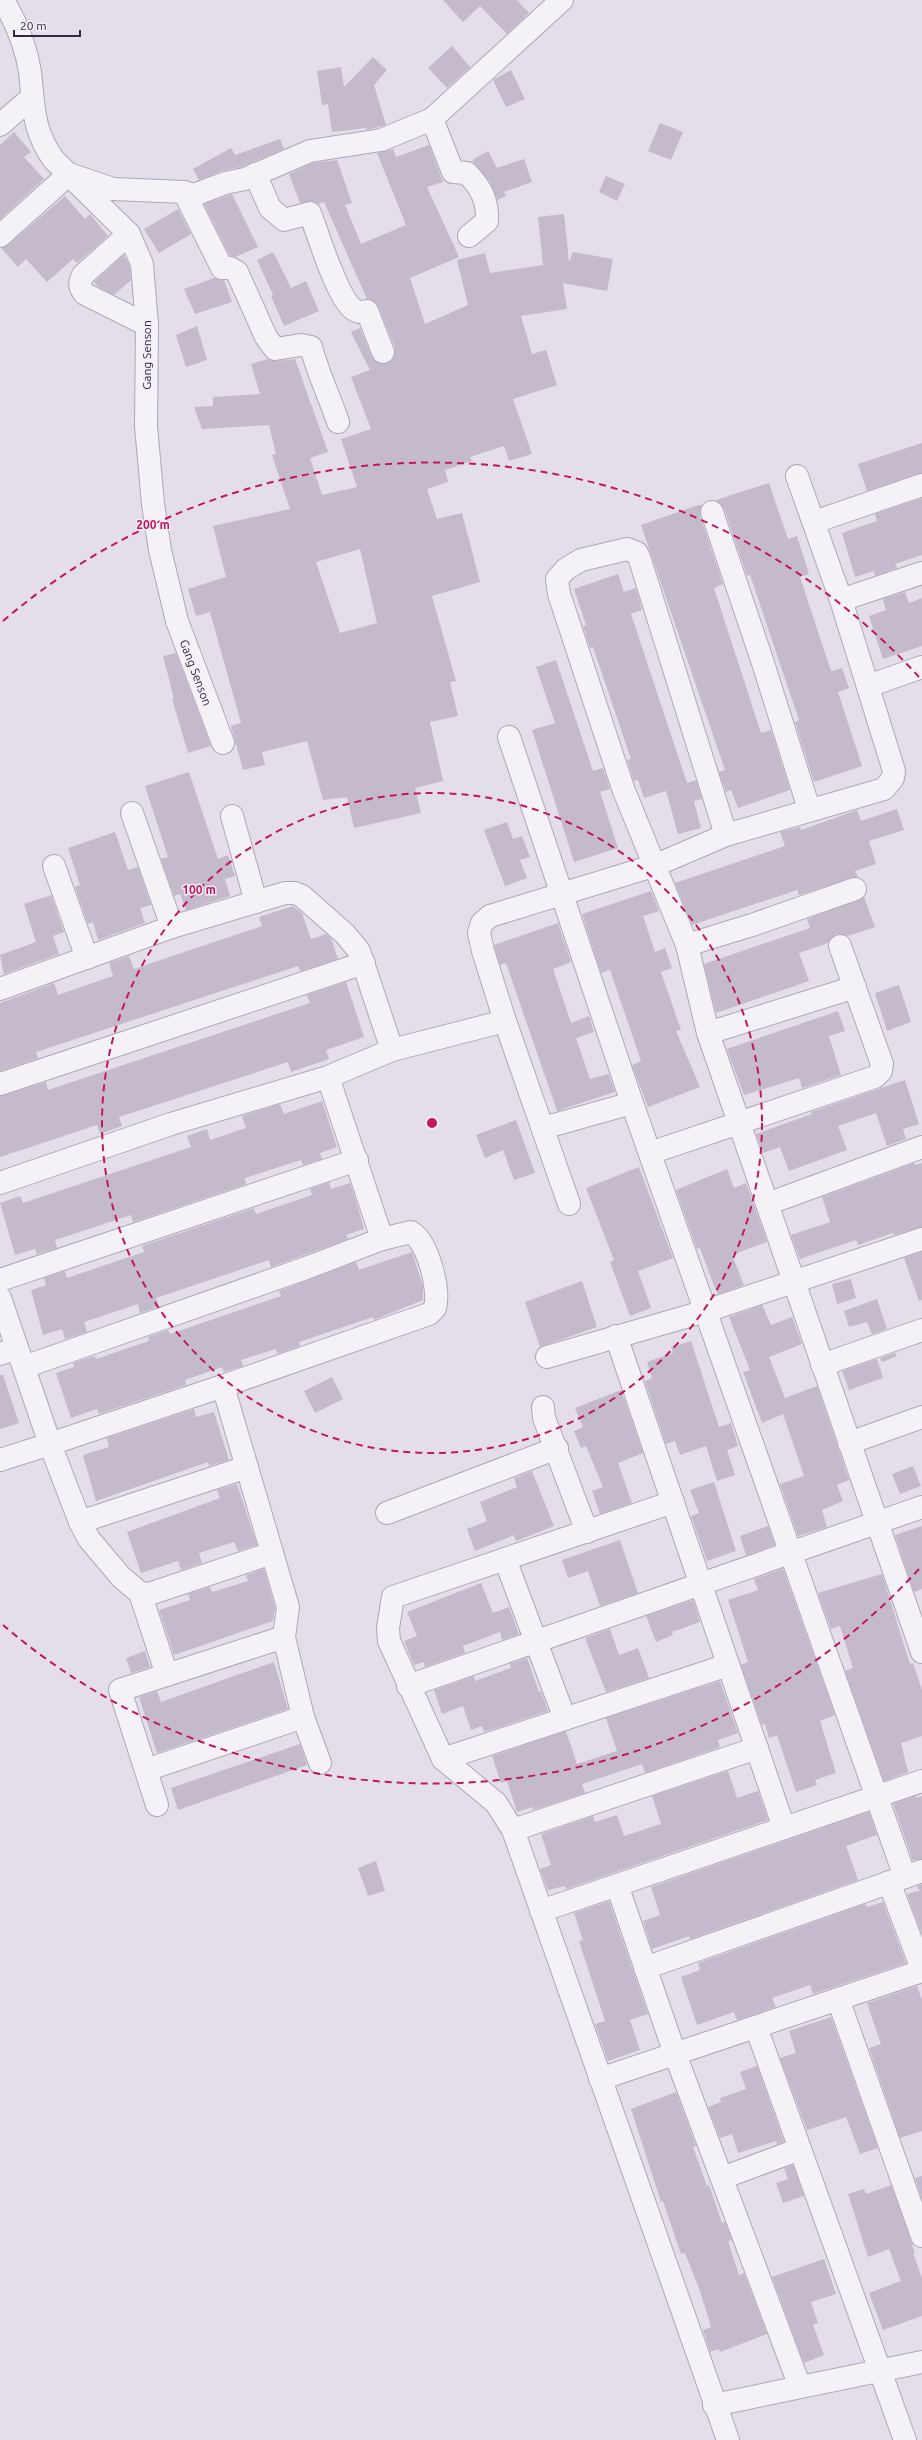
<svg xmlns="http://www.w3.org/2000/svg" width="922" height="2440" font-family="Ubuntu,sans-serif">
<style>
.building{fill:#c4bacc;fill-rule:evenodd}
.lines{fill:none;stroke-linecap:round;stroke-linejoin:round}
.street-casing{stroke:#afa7b7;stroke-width:24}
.street{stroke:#f4f1f7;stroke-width:22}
.ring{fill:none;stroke:#c2185b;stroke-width:2;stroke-dasharray:7 5}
.labels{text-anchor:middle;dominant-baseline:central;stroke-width:3;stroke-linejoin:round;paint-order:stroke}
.street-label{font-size:12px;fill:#352641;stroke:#f2edf6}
.centre{fill:#c2185b;stroke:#f2edf6;stroke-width:2}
.ring-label{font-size:12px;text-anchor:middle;font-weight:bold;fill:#c2185b;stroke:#f2edf6;stroke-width:3;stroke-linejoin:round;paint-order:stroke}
</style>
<rect width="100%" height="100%" fill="#e3dee9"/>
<!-- building -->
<path class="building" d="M 443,0 L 517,0 L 529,13 L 507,34 L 480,6 L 463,22 Z
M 452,46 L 470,67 L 447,88 L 428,68 Z
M 373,57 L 387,70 L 374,85 L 386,125 L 367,130 L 366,128 L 332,132 L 328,104 L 322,105 L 317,71 L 341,67 L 344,87 Z
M 511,70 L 525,99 L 506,107 L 493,80 Z
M 660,123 L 683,132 L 671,160 L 648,151 Z
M 14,132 L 31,152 L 24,157 L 44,179 L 0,219 L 0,145 Z
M 280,139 L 284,149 L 241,167 L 221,171 L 199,180 L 193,169 L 231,148 L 235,155 Z
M 429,145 L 443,182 L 427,187 L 459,257 L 410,278 L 425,324 L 468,305 L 457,260 L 485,253 L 490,273 L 543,265 L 538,217 L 564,214 L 569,262 L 573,252 L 613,259 L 607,291 L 563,283 L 567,309 L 521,316 L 532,354 L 546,350 L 557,385 L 513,399 L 532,454 L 509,461 L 504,446 L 470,457 L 472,461 L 445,470 L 448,482 L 427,489 L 437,519 L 462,513 L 480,582 L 432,596 L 456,681 L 450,682 L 458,716 L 430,722 L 443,781 L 415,788 L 421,813 L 354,828 L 347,797 L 323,800 L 307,741 L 262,752 L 265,765 L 243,770 L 231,726 L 241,723 L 210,612 L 196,616 L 188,589 L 226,577 L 213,526 L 290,509 L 272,455 L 276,454 L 269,425 L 202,429 L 194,407 L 213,406 L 213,397 L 260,394 L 251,364 L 268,359 L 276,361 L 295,359 L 328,452 L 310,458 L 322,495 L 357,487 L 341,439 L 371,429 L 351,377 L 370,370 L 351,332 L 360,328 L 372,357 L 381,364 L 392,360 L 395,348 L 378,306 L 375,302 L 367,299 L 324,202 L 319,204 L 313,201 L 300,203 L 289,174 L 313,163 L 337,160 L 352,203 L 345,205 L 361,244 L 406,225 L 377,153 L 393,149 L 396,157 ZM 360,549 L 377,623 L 340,633 L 316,562 Z
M 488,151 L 497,168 L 524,159 L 532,182 L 504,192 L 506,196 L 497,200 L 490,182 L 472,160 Z
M 606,176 L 625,184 L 617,201 L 599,192 Z
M 232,194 L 258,247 L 235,257 L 230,256 L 204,204 Z
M 65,196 L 85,219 L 90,214 L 108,236 L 77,263 L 73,259 L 47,282 L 26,259 L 18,267 L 1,248 L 8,245 Z
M 178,209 L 191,234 L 159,253 L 144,229 Z
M 273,252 L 291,288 L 306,281 L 319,311 L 284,326 L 271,296 L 273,295 L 257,260 Z
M 124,255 L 130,267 L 131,280 L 114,295 L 99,287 L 94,282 Z
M 214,278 L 224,280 L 232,302 L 195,314 L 184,289 Z
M 197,326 L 207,360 L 186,367 L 176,335 Z
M 922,443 L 922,473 L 867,491 L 858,464 Z
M 769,483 L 788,539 L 797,536 L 809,574 L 800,577 L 831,671 L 842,668 L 849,688 L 838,692 L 862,766 L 814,782 L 795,722 L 799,720 L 750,575 L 747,576 L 724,508 L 716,500 Z
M 922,498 L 922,555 L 895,564 L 897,568 L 875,576 L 874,571 L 855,577 L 842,533 L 877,521 L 875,514 Z
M 698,505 L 702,505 L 700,516 L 723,584 L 714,588 L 761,733 L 771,730 L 790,790 L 738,808 L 731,790 L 726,792 L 719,772 L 725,770 L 641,525 Z
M 618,574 L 624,592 L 636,588 L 642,610 L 631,614 L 687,783 L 696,780 L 702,799 L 694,801 L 701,828 L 678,834 L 666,791 L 644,798 L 638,780 L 634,781 L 627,760 L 631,759 L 593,647 L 590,648 L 583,626 L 586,625 L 574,589 Z
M 905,592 L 909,603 L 922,598 L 922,646 L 883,659 L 869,616 L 886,610 L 883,599 Z
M 176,653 L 211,746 L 188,753 L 172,699 L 174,698 L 163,656 Z
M 556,660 L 593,771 L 603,768 L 610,789 L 600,792 L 618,848 L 574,862 L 532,730 L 555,723 L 536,667 Z
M 189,772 L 218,859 L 228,855 L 235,876 L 225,879 L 230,896 L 186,910 L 180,894 L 174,896 L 161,859 L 168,857 L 145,786 Z
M 897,809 L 904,830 L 869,841 L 876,864 L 855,871 L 858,877 L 799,895 L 797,890 L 692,925 L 675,883 L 785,846 L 780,832 L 800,827 L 801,830 L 857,810 L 861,821 Z
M 507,822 L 513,839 L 522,836 L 530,857 L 520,860 L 527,878 L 505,886 L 484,830 Z
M 115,832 L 128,870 L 138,867 L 151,905 L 140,908 L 145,923 L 98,940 L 93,922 L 88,924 L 75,887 L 80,885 L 68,848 Z
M 651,891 L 659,911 L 643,916 L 655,952 L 665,948 L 672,968 L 661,972 L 681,1030 L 676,1031 L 700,1087 L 648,1107 L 632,1065 L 641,1061 L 610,970 L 601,973 L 582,914 Z
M 51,895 L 64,932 L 53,936 L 59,954 L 4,974 L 0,955 L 36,942 L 24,904 Z
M 864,897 L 875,927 L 848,936 L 836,934 L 828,943 L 799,953 L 809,981 L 716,1013 L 704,964 L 810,928 L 807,919 Z
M 293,906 L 302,913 L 311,939 L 326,934 L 331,938 L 338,959 L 300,971 L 298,966 L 36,1052 L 38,1058 L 0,1071 L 0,1003 L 54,983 L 58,995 L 113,976 L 109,963 L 129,956 L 134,969 L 262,926 L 259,917 Z
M 558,923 L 571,962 L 553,969 L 571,1023 L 589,1016 L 594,1032 L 576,1038 L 590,1079 L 609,1074 L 615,1092 L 557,1111 L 506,963 L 500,965 L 494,945 Z
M 346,982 L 364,1037 L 326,1050 L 329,1059 L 291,1072 L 288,1062 L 119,1117 L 122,1126 L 100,1134 L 97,1125 L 0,1157 L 0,1096 L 46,1082 L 48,1090 L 310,1003 L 307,995 Z
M 899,985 L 911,1022 L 887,1031 L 875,993 Z
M 838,1011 L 845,1031 L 829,1036 L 841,1075 L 802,1088 L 799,1078 L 744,1095 L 727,1049 Z
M 905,1080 L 919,1124 L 903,1129 L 906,1139 L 887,1146 L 876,1113 L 838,1126 L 847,1150 L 789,1171 L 780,1147 L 763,1153 L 756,1134 L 812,1114 L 811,1112 Z
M 322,1101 L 337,1147 L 320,1153 L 322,1159 L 303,1165 L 301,1160 L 245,1178 L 246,1184 L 133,1222 L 131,1215 L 55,1240 L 57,1248 L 37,1254 L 35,1249 L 15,1255 L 0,1203 L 20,1196 L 23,1203 L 191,1147 L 187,1136 L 207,1129 L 210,1140 L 246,1128 L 242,1116 L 280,1104 L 284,1114 Z
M 516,1120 L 535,1173 L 514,1180 L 503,1150 L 485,1158 L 476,1135 Z
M 914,1163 L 915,1165 L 922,1163 L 922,1227 L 894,1235 L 893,1233 L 858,1245 L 856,1240 L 800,1259 L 791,1235 L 830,1222 L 822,1197 Z
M 639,1167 L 673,1258 L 638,1271 L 651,1308 L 630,1316 L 610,1262 L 614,1260 L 586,1188 Z
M 727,1169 L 734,1188 L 746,1183 L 767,1242 L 732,1255 L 744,1285 L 719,1294 L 716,1291 L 700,1248 L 697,1249 L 676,1190 Z
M 329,1182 L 331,1189 L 350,1183 L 357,1204 L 364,1229 L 346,1235 L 348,1239 L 271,1267 L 269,1260 L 156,1298 L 159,1306 L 140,1313 L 138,1304 L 84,1322 L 87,1332 L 65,1339 L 62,1329 L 43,1335 L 31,1290 L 46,1285 L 44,1278 L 65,1271 L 67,1278 L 144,1252 L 142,1246 L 254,1208 L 256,1214 L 312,1195 L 310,1189 Z
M 412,1252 L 423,1286 L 423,1300 L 374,1320 L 373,1317 L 299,1342 L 300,1346 L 277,1354 L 276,1349 L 241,1360 L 243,1366 L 224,1372 L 222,1367 L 185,1380 L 186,1385 L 99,1414 L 97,1409 L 71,1418 L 56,1373 L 74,1367 L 73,1363 L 94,1356 L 96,1359 L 149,1341 L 148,1337 L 168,1330 L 170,1334 L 281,1296 L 279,1291 L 356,1262 L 359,1270 Z
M 922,1252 L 922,1300 L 919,1301 L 904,1258 Z
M 851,1279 L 856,1298 L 837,1304 L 832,1284 Z
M 582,1281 L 597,1327 L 540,1347 L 525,1302 Z
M 877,1299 L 887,1329 L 872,1334 L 867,1322 L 849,1327 L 844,1311 Z
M 762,1305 L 771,1325 L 792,1317 L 802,1344 L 769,1357 L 785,1398 L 817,1386 L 849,1480 L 837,1485 L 843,1501 L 822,1510 L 827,1527 L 798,1536 L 780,1484 L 804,1476 L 783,1414 L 762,1423 L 743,1372 L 750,1370 L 729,1317 Z
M 691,1341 L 719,1427 L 731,1423 L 738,1446 L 727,1450 L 735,1475 L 717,1481 L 706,1446 L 680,1455 L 675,1441 L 666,1444 L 645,1381 L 652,1378 L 647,1362 L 673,1353 L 671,1347 Z
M 895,1353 L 897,1356 L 882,1362 L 880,1358 Z
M 877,1359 L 883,1378 L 849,1390 L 842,1371 Z
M 0,1375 L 3,1375 L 19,1423 L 0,1429 Z
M 332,1377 L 343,1399 L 315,1413 L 304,1391 Z
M 621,1390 L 643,1453 L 618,1463 L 632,1503 L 600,1514 L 592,1491 L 603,1487 L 586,1446 L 581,1448 L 574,1431 L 583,1427 L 575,1408 Z
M 194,1409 L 196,1417 L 214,1412 L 229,1460 L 209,1466 L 208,1462 L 96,1501 L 83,1455 L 109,1447 L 107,1438 Z
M 913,1466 L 921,1486 L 900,1494 L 892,1474 Z
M 532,1471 L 554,1526 L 516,1541 L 514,1535 L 475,1551 L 467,1529 L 487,1521 L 480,1502 L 517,1487 L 514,1478 Z
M 714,1482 L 736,1551 L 707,1561 L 691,1516 L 699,1513 L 690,1490 Z
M 237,1484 L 257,1545 L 238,1551 L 234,1542 L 199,1553 L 202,1563 L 181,1570 L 178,1561 L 141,1573 L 127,1532 L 220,1498 L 217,1490 Z
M 768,1526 L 775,1545 L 746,1555 L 740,1536 Z
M 922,1526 L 922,1589 L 914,1592 L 895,1535 Z
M 620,1540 L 638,1593 L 600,1606 L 588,1571 L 568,1578 L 562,1560 Z
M 264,1569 L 275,1608 L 273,1621 L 174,1655 L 159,1610 L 190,1600 L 188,1594 L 210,1587 L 212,1592 L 248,1581 L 246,1575 Z
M 783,1569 L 835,1715 L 820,1721 L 836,1773 L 815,1780 L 817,1785 L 796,1792 L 777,1735 L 769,1738 L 765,1724 L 762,1725 L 741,1665 L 748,1662 L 728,1600 L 758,1590 L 754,1579 Z
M 882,1574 L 910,1664 L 913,1663 L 922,1690 L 922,1736 L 901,1743 L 908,1772 L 884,1781 L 845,1671 L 853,1668 L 840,1626 L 831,1629 L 818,1593 Z
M 481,1583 L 493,1613 L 509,1607 L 519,1634 L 502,1640 L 500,1632 L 463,1646 L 465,1653 L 425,1667 L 424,1662 L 414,1665 L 404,1641 L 417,1636 L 407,1612 Z
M 693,1600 L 700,1622 L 672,1632 L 673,1635 L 656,1642 L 646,1616 Z
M 610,1629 L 619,1655 L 638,1648 L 649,1678 L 606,1692 L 585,1638 Z
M 145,1651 L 150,1667 L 131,1673 L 126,1658 Z
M 527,1658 L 539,1692 L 541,1691 L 548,1711 L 484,1732 L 482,1726 L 471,1730 L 463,1706 L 442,1714 L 434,1690 L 474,1676 L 475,1681 L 511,1668 L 510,1664 Z
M 274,1662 L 288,1709 L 157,1753 L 139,1697 L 157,1691 L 161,1702 Z
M 720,1681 L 738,1733 L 718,1740 L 720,1747 L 645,1773 L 642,1764 L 582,1784 L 585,1793 L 533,1810 L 532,1807 L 517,1812 L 507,1781 L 501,1783 L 492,1756 L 566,1731 L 577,1764 L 617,1751 L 606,1718 Z
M 300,1744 L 307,1765 L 178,1810 L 171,1788 Z
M 728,1771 L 737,1798 L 758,1791 L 768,1820 L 566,1889 L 565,1886 L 548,1890 L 540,1869 L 551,1865 L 541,1834 L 593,1816 L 595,1822 L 617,1815 L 624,1836 L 661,1824 L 652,1796 Z
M 916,1796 L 917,1798 L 922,1796 L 922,1859 L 913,1861 L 893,1804 Z
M 869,1812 L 877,1835 L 846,1846 L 858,1880 L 690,1939 L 689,1936 L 652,1949 L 643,1921 L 660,1915 L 651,1887 Z
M 376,1861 L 385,1891 L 368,1896 L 358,1868 Z
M 922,1884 L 922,1934 L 907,1894 L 922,1890 L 919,1890 L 917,1886 Z
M 609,1901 L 648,2014 L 630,2020 L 640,2050 L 608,2061 L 595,2024 L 605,2021 L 579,1941 L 583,1940 L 574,1913 Z
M 883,1902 L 906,1963 L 813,1994 L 810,1985 L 772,1998 L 776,2007 L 737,2020 L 734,2012 L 697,2025 L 681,1977 L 700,1970 L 698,1963 L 865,1904 L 867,1907 Z
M 917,1986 L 922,2000 L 922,2131 L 900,2138 L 869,2048 L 881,2044 L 867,2003 Z
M 831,2017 L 878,2148 L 860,2154 L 846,2117 L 807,2130 L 780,2058 L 796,2053 L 789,2031 Z
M 757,2066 L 784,2142 L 777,2144 L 776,2141 L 738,2153 L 732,2134 L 720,2138 L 708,2107 L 721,2102 L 720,2098 L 746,2089 L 740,2072 Z
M 676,2092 L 696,2146 L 693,2147 L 707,2186 L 709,2185 L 722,2223 L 725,2222 L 732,2240 L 728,2241 L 739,2275 L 744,2273 L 767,2334 L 720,2352 L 719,2349 L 710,2352 L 703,2330 L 711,2327 L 700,2291 L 685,2253 L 681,2254 L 663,2201 L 661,2202 L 631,2109 Z
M 793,2165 L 804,2196 L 783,2203 L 776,2183 L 788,2179 L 784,2168 Z
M 922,2176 L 922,2199 L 915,2178 Z
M 891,2185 L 913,2245 L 912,2245 L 915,2253 L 913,2253 L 922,2278 L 922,2316 L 883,2330 L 869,2293 L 901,2281 L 889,2249 L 868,2257 L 848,2194 L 864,2189 L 866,2194 Z
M 824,2259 L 836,2294 L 811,2302 L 818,2323 L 813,2325 L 824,2355 L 804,2363 L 772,2277 Z"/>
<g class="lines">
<!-- street casing -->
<g class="street-casing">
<g id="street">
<path id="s1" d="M 3,0 C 16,22 26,46 30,72 C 34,106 32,130 54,160 L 129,234 L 142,264 L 147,325 L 146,426 L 153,504 L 160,550 L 177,621 L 223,743"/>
<path d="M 432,119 L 453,172 L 467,173 C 481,188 488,200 487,221 L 469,236"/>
<path d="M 0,125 L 31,98"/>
<path d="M 255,174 L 270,208 L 284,220 L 310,213 C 318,234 337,297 353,309 C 358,313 361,312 367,311 L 383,352"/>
<path d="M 184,192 L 222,268 L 230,268 L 237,272 L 266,337 L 275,349 L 301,345 L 311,347 C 318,373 329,396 338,422"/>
<path d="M 129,234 L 83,275 C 79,283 79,287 85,294 L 147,325"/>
<path d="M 0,236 L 69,174 L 113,189 L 184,192 L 194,195 L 225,183 L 245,179 L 310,151 L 381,140 L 432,119 L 562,0"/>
<path d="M 712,512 L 763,663 L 809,809"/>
<path d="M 814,522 L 922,485"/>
<path d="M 841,600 L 922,573"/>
<path d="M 868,686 L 922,667"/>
<path d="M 509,737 L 632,1103 L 905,1877"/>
<path d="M 132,813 L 172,927"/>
<path d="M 232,816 L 256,902"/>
<path d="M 726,835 L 640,560 L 637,553 L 627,549 L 581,560 L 566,569 L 557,579 L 559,594 L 624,791 L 687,945 L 708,1033 L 922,1652"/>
<path d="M 54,866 L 87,958"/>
<path d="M 687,945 L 752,925 L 855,889"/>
<path d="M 0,989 L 172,927 L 285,893 L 295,893 L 302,896 L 345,934 L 359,951 L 392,1050"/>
<path d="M 708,1033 L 855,987"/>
<path d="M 0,1084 L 364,963"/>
<path d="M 543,1128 L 632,1103"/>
<path d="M 650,1153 L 875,1077 L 881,1071 L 882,1064 L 840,946"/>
<path d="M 0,1183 L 171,1124 L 328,1077 L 392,1050 L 505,1021"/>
<path d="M 569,1204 L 505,1021 L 483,951 L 479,933 L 482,923 L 490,916 L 656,865 L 726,835 L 884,789 L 893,778 L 894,771 L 841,600 L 797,476"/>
<path d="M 767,1204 L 922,1147"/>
<path d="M 0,1280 L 357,1160"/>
<path d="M 0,1298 L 50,1444 L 223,1386 L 288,1607 L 284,1637 L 303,1717 L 320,1763"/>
<path d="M 616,1336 L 784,1828"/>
<path d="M 0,1354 L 17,1348"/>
<path d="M 547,1357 L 706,1311 L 922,1239"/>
<path d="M 822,1365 L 922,1330"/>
<path d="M 24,1367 L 306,1268 L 382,1239 L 328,1077"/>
<path d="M 223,1386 L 429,1314 L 435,1308 C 440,1289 428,1242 411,1232 L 382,1239"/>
<path d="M 543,1407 L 544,1418 L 587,1532"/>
<path d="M 849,1443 L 922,1417"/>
<path d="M 0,1460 L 50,1444 L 80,1522 L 89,1539 L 121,1577 L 140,1593 L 149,1594 L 272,1553"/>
<path d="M 673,1502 L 393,1597 L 388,1628 L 389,1641 L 443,1759 L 496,1803 L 513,1830 L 728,2440"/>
<path d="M 387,1513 L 557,1448"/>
<path d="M 80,1522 L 247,1467"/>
<path d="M 505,1559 L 565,1719"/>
<path d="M 140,1593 L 167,1675"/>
<path d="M 408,1686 L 922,1507"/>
<path d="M 443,1759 L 728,1665"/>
<path d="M 146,1770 L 303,1717"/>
<path d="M 157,1805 L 120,1690 L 284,1637"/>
<path d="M 513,1830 L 757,1748"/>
<path d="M 889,1882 L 922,1969"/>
<path d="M 617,1885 L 675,2054 L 800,2387"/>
<path d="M 541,1911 L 922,1781"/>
<path d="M 645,1968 L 922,1871"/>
<path d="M 838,1999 L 922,2236"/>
<path d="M 756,2027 L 905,2440"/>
<path d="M 600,2079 L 922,1971"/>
<path d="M 722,2178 L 800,2149"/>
<path d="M 714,2405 L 922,2362"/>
</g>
</g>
<!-- street -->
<use href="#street" class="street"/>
</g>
<!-- distance rings -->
<g class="ring">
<circle cx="432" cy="1123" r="330"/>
<path d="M919 1569A660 660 0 0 1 3 1625M3 621A660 660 0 0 1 919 677"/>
</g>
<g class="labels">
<!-- street labels -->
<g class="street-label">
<text transform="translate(146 355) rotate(-90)">Gang Senson</text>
<text stroke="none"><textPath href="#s1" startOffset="723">Gang Senson</textPath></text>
</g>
</g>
<circle cx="432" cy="1123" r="6" class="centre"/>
<g class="ring-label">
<text x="153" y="529">200 m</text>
<text x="199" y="894">100 m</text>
</g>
<!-- scale -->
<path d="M14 30v6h66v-6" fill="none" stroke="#352641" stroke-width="2"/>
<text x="20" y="30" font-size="12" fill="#352641" stroke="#f2edf6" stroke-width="3" paint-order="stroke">20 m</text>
</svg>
